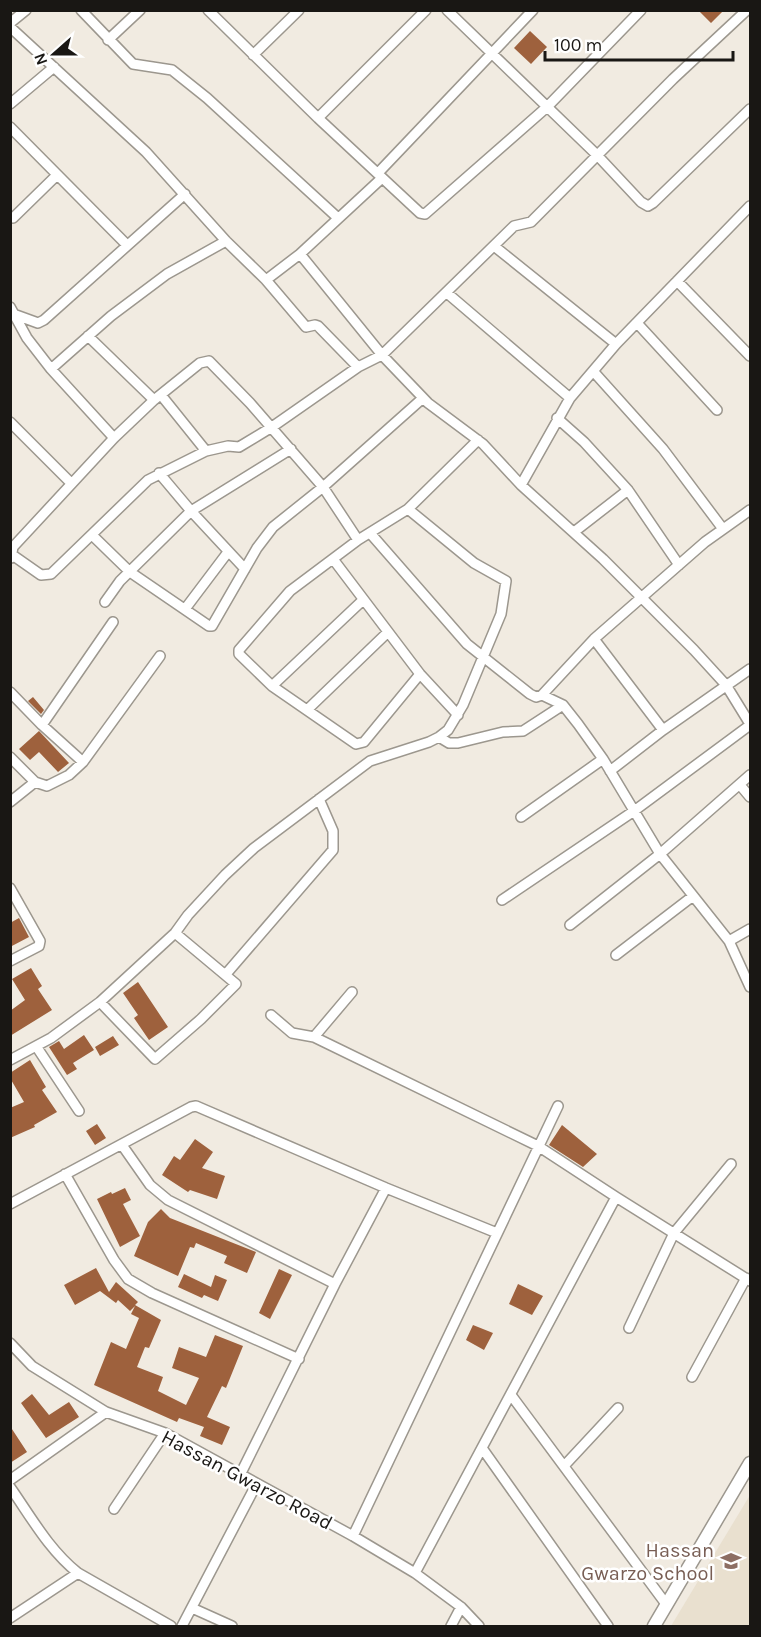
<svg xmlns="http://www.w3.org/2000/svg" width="761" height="1637" font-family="Karla,sans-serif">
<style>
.built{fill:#e9e0cf}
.building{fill:#9e613d}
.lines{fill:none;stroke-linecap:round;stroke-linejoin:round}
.minor-casing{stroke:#9c978e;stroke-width:12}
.tertiary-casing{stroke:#9c978e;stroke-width:15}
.minor{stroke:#fff;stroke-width:9}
.tertiary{stroke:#fff;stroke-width:12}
.labels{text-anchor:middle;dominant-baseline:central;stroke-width:5;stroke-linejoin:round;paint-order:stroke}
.street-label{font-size:20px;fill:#191714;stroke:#fff}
.education-label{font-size:20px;fill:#785e54;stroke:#fff;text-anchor:end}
</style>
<rect width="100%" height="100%" fill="#f1ebe1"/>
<!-- built -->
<path class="built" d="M 750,1495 L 750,1626 L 671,1626 Z"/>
<!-- building -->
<path class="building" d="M 698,10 L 724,10 L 711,23 Z
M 530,31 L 547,47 L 531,64 L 514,48 Z
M 33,697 L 44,710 L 41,714 L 28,701 Z
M 39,731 L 69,763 L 58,772 L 39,752 L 30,760 L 19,749 Z
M 19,918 L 29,937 L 10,947 L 10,923 Z
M 31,968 L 42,986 L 38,989 L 52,1010 L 10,1036 L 10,1011 L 25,1000 L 12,979 Z
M 138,982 L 168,1027 L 149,1040 L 134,1018 L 138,1015 L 123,993 Z
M 84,1035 L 94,1050 L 73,1063 L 77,1069 L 67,1075 L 49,1047 L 59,1041 L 64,1049 Z
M 113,1036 L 119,1045 L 100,1056 L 95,1047 Z
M 30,1060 L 46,1087 L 42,1090 L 57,1112 L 34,1125 L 35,1127 L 10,1138 L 10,1108 L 24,1102 L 10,1078 L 10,1073 Z
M 97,1124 L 106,1138 L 95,1145 L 86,1131 Z
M 562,1125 L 597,1154 L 583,1167 L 549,1145 Z
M 195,1139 L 213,1152 L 202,1168 L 225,1176 L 217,1199 L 190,1190 L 188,1192 L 162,1175 L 174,1156 L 180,1160 Z
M 125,1188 L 131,1200 L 123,1204 L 140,1236 L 120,1247 L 97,1199 L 111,1192 L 112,1194 Z
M 161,1209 L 170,1218 L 256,1252 L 247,1273 L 224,1263 L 227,1256 L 196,1243 L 194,1248 L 190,1247 L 178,1276 L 134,1256 L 148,1222 Z
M 96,1268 L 109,1292 L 116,1282 L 138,1302 L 135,1305 L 161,1320 L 149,1348 L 145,1347 L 137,1367 L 163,1377 L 158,1391 L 186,1405 L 199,1378 L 172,1368 L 179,1347 L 206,1357 L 215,1335 L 243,1346 L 226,1388 L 222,1386 L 207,1417 L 230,1427 L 222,1445 L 200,1436 L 204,1427 L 179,1418 L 177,1422 L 94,1385 L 111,1342 L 126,1349 L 139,1318 L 131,1314 L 135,1306 L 130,1311 L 118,1300 L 116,1303 L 100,1291 L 75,1305 L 64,1285 Z
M 279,1269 L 292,1275 L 270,1319 L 259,1313 Z
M 184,1274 L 211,1287 L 215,1275 L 227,1280 L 218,1301 L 204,1295 L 202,1298 L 178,1287 Z
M 518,1284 L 543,1296 L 532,1315 L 509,1304 Z
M 473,1325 L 493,1333 L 484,1350 L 466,1340 Z
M 32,1394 L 49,1415 L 69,1402 L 79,1417 L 46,1438 L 21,1403 Z
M 10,1426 L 27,1452 L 10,1463 Z"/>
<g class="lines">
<!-- minor casing -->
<g class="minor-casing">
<path id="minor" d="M 81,10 L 133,64 L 172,70 L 207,98 L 338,218
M 208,10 L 318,118 L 420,213 L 425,214 L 547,107 L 641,10
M 447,10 L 597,155 L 641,202 L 648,206 L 653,203 L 750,109
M 10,23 L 26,10
M 10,27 L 146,152 L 226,241 L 266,280 L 306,327 L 315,325 L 318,326 L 358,367
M 108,40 L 140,10
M 253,55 L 299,10
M 10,104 L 54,67
M 318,118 L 426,10
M 10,127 L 127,245
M 378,173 L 533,10
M 13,218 L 57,175
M 494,246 L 616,344
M 300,254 L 382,355 L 428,403 L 483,444 L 521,485 L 603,559 L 694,650 L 726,685 L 750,724
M 266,280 L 300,254 L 382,178
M 677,281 L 750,356
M 447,293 L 570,398
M 10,307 L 27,338 L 51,369 L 114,438
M 16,315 L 38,323 L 44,320 L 185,194
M 637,323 L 717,410
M 88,336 L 154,400
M 51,369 L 111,316 L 167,274 L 226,241
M 593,371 L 663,449 L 723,529
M 161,395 L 206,451
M 557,418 L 584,442 L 628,490 L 679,565
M 10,422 L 71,483
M 159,473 L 191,511 L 245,569
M 521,485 L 570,398 L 616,344 L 750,206
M 574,532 L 628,490
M 370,533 L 467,644 L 530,694 L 536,697 L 542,695 L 563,705 L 578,724 L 603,759 L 660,854 L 729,941 L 750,987
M 92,535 L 130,572 L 209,626 L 212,626 L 257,548 L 273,527 L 323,487 L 423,398
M 11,554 L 41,575 L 51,574 L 148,480 L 206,451 L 228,446 L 239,447 L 272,427 L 358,367 L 382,355 L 514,226 L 531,222 L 673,79 L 747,10
M 11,558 L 13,547 L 114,438 L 154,400 L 200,363 L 209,361 L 250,403 L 323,487 L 358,540
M 333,559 L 420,674 L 458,715
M 105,602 L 120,581 L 191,511 L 291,449
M 185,609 L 228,552
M 594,639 L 663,730
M 420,674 L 364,742 L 356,744 L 272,686 L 239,654 L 239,650 L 290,591 L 358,540 L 408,509 L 478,440
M 272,686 L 363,600
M 10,692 L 42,725 L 83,762
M 542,695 L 594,639 L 705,542 L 750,510
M 307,710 L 388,632
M 42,725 L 113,622
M 439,737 L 449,743 L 458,743 L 503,732 L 523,731 L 563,705
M 10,757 L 35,782 L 47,786 L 69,775 L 83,762 L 160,656
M 610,771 L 663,730 L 750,669
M 740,785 L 750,797
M 10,802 L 35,782
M 521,817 L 603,759
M 10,888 L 40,941 L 39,946 L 10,961
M 502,900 L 634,811 L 750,725
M 570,925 L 660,854 L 750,775
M 729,941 L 750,929
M 616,955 L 693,896
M 226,974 L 333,850 L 333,831 L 319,799
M 100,1002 L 155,1059 L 201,1019 L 236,984 L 175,933
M 271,1015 L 292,1033 L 314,1037 L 538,1146 L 616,1197 L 750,1281
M 314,1037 L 352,992
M 36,1046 L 79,1111
M 10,1060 L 51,1038 L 100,1002 L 175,933 L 188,915 L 225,875 L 254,848 L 370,761 L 429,742 L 439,737 L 448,730 L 463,705 L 501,614 L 506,581 L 474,563 L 408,509
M 122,1145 L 150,1185 L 168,1200 L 335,1284
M 65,1174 L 114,1260 L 128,1279 L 152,1293 L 299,1359
M 10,1204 L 191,1107 L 196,1106 L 386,1188 L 497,1233
M 629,1328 L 674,1233 L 731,1164
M 10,1343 L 32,1366 L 106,1412 L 165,1433 L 353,1536 L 415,1573 L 461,1607 L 479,1626
M 692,1377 L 746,1278
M 511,1395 L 666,1604
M 482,1448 L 608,1626
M 564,1466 L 618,1408
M 240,1475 L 335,1284 L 386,1188
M 10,1480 L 106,1412
M 10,1487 C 31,1517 49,1550 78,1573 L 171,1626
M 114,1509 L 165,1433
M 353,1536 L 558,1106
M 415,1573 L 616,1197
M 192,1608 L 232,1626
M 10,1618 L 78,1573
M 182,1626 L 256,1485
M 451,1626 L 461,1607"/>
</g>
<!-- tertiary casing -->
<g class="tertiary-casing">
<path id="tertiary" d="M 654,1626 L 750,1463"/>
</g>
<!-- minor -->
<use href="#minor" class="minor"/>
<!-- tertiary -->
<use href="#tertiary" class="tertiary"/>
</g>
<!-- icons -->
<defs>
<g id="school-bare" transform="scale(1.62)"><path d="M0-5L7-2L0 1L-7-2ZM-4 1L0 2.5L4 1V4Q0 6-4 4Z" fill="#8d6e63" stroke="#fff" stroke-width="2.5" paint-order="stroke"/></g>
</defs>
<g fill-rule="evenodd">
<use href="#school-bare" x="731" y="1561"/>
</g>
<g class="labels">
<!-- street labels -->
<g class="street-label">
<text transform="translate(247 1480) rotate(28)">Hassan Gwarzo Road</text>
</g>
<!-- education labels -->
<g class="education-label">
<text x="714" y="1550">Hassan<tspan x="714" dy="23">Gwarzo School</tspan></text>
</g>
</g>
<!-- border -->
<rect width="761" height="1637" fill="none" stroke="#191714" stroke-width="24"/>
<!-- north arrow -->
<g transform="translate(54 54) rotate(249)" stroke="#ffffff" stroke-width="4.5" paint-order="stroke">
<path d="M0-4.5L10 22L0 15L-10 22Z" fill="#191714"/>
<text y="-9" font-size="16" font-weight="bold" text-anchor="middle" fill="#191714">N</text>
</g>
<!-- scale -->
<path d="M545 51v9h188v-9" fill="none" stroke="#191714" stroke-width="3"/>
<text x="554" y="51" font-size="18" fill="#191714" stroke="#ffffff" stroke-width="4.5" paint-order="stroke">100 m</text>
</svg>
